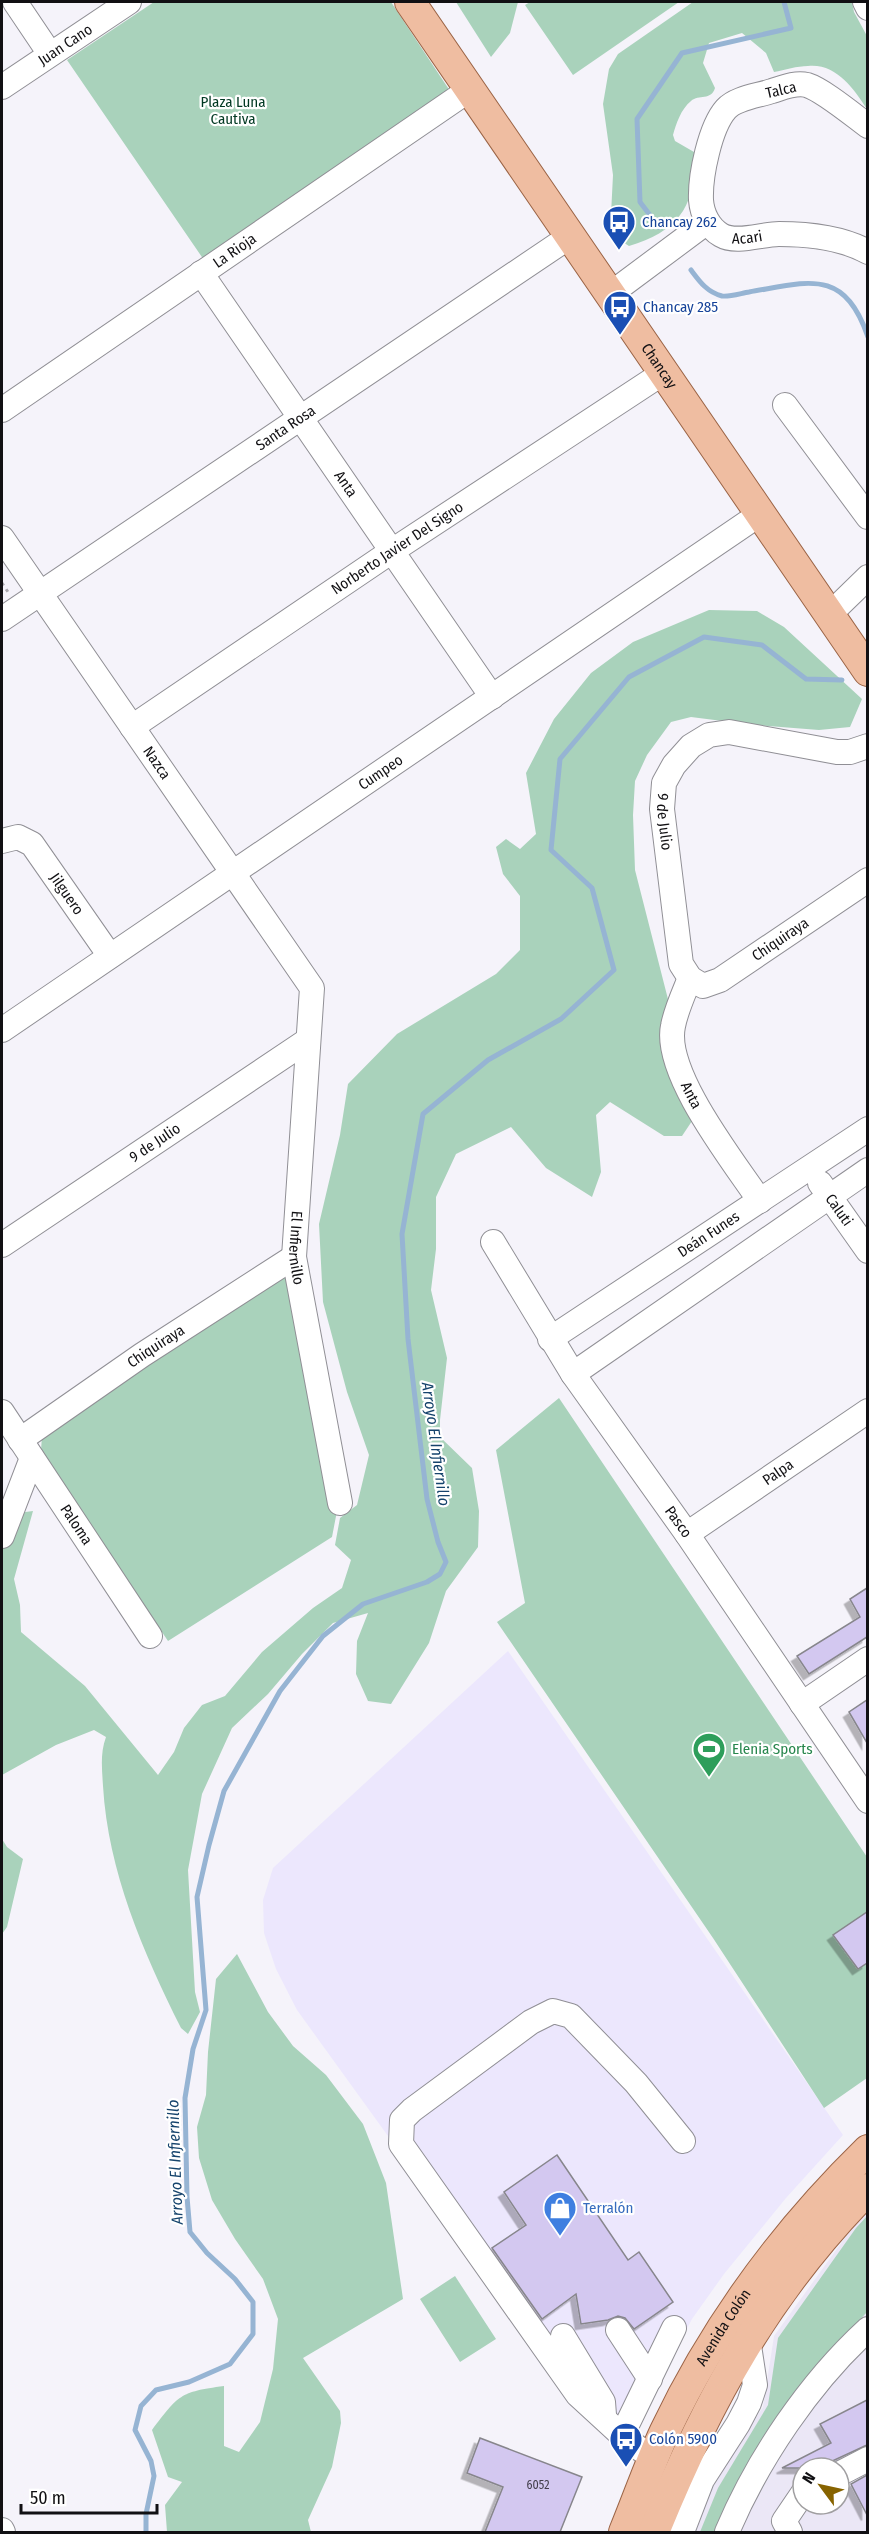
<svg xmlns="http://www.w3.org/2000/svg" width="869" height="2534" font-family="'Fira Sans Condensed',sans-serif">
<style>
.built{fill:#ebe7f6;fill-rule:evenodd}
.industrial{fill:#ece7fd}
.green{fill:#a9d2bb}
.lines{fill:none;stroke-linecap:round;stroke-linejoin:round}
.stream{stroke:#96b4d3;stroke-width:5}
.building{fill:#d3c8f0;stroke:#87868c;stroke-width:1.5;filter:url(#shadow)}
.minor-casing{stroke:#908f95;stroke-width:26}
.major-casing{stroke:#9b6446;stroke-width:32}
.path{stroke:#aaa8ae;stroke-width:3;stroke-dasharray:3 4.5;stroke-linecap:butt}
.minor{stroke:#fff;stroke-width:24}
.major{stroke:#efbda1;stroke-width:30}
.labels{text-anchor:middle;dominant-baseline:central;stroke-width:4.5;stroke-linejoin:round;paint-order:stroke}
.number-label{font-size:12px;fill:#423e4a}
.street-label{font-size:15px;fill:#111013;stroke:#fff}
.park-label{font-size:15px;fill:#003822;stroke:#fff}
.transit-label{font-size:15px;fill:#164399;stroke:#fff;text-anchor:start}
.leisure-label{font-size:15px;fill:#27864d;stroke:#fff;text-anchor:start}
.shop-label{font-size:15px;fill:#366cbe;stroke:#fff;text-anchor:start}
.water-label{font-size:16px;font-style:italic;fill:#15436c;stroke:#fff}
</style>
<defs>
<filter id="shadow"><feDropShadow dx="-5.5" dy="5.5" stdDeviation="0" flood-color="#0004"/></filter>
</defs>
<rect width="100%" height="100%" fill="#f5f3fa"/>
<!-- built -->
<path class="built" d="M 867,2210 L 867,2532 L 694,2532 L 714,2483 L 763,2407 L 774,2336 L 857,2221 ZM 803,2468 L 839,2468 L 839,2504 L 803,2504 Z"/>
<!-- industrial -->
<path class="industrial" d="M 508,1651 L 843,2135 L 786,2198 L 724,2274 L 692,2319 L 619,2456 L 297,2010 L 276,1969 L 264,1933 L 263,1900 L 273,1868 Z"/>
<!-- green -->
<path class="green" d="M 154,2 L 391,2 L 452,94 L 206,263 L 67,60 Z
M 456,2 L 518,2 L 510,33 L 491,57 Z
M 530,2 L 679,2 L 573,75 L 525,5 Z
M 693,2 L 852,2 L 854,12 L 867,36 L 867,109 C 854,89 836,63 808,66 C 797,66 785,70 774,72 L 766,53 L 742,33 L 709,43 L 703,63 L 715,88 C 711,101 699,94 691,101 C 681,109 676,124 673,135 L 675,141 L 694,152 C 697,204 680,231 629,246 L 610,234 L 613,175 L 603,104 L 609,69 L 618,54 Z
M 709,610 L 757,611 L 784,627 L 862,699 L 850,727 L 819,730 L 754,725 L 691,717 L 671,722 L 647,755 L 635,781 L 633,815 L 635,870 L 671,1011 L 694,1118 L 682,1136 L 664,1136 L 610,1102 L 596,1115 L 601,1172 L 592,1197 L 546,1168 L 511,1127 L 456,1154 L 436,1197 L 436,1249 L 431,1290 L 447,1358 L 440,1420 L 440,1437 L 472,1468 L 479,1511 L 478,1547 L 446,1591 L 429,1643 L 391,1704 L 368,1701 L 356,1674 L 357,1641 L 368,1613 L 333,1623 L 302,1654 L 268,1694 L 232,1728 L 202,1794 L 188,1870 L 195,1992 L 200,2012 L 188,2034 L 181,2028 C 143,1952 108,1871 103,1786 C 102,1769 100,1753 106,1737 L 94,1730 L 56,1745 L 2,1775 L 2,1545 L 18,1513 L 33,1511 L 14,1579 L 20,1605 L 21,1632 L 85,1686 L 158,1775 L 174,1752 L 184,1728 L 202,1705 L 225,1696 L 262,1652 L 313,1608 L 342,1588 L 351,1560 L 335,1545 L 340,1518 L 357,1505 L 369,1455 L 347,1392 L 323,1302 L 319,1224 L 340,1135 L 348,1084 L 397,1034 L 496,974 L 520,950 L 520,896 L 503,874 L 496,847 L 506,839 L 520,849 L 536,834 L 526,773 L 554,719 L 591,673 L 633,642 Z
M 289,1274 L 337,1511 L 332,1537 L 168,1641 L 41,1451 L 42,1435 L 260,1289 Z
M 559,1398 L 867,1857 L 867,2078 L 824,2108 L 713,1938 L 497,1622 L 525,1603 L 496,1450 Z
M 2,1839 L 7,1847 L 23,1859 L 7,1927 L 2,1934 Z
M 237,1954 L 268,2012 L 293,2046 L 326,2075 L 363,2124 L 386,2183 L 403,2299 L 303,2358 L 340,2411 L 341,2423 L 332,2467 L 308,2520 L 311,2532 L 167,2532 L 165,2505 L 182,2482 L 168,2477 L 152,2430 C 179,2395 179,2392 224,2386 L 224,2446 L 239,2452 L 260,2422 L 273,2369 L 278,2319 L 263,2279 L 235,2239 L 212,2200 L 199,2158 L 197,2127 L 206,2095 L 208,2052 L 216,1979 Z
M 867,2216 L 867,2312 L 809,2375 L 717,2532 L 700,2532 L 718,2488 L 768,2405 L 778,2338 L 856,2228 Z
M 455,2276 L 496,2339 L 460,2362 L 420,2299 Z"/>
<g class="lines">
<!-- stream -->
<path class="stream" d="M 659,227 L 640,202 L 637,119 L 682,53 L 791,28 L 784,2
M 691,270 C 700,282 707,292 722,296 C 730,297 742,293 749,292 C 808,282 844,267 868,337
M 146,2532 L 146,2514 L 154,2476 L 151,2461 L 135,2430 L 141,2406 L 156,2390 L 189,2382 L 230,2364 L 253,2334 L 253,2302 L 235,2279 L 207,2253 L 190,2232 L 187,2197 L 185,2098 L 193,2049 L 206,2010 L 197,1897 L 209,1845 L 224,1791 L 280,1691 L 323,1636 L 363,1604 L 427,1582 L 440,1574 L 446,1562 L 438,1542 L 427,1499 L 408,1339 L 402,1234 L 423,1114 L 488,1060 L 561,1019 L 614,970 L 592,888 L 551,850 L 560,759 L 629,677 L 704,637 L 762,645 L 806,679 L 842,680"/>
</g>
<!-- building -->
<path class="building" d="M 867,1588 L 867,1637 L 809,1674 L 797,1656 L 860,1617 L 850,1599 Z
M 867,1700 L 867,1743 L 849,1712 Z
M 867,1912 L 867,1963 L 858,1969 L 833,1935 Z
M 557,2155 L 628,2260 L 639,2252 L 673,2302 L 634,2329 L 625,2318 L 618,2316 L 608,2320 L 581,2324 L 576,2294 L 542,2319 L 492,2248 L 526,2225 L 504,2192 Z
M 867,2400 L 867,2445 L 832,2461 L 826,2468 L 782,2468 L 831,2443 L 820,2424 Z
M 480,2438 L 582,2477 L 560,2532 L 485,2532 L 503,2487 L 467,2473 Z
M 867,2475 L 867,2515 L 851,2484 Z"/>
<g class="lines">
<!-- minor casing -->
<g class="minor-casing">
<g id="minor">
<path d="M 15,2 L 50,54"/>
<path d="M 865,2 L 868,8"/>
<path id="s1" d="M 2,87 L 129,2"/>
<path id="s2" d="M 868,126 C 853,115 823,90 807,85 C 795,82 782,88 772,91 C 757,96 736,98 726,109 C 710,127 700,176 701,200 C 702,214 709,228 721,235 C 736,244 762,234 779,234 C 809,234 841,237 868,252"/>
<path id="s3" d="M 201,273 L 492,697"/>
<path d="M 609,295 L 707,222"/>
<path d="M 785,405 L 868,517"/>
<path id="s4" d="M 2,410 L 469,90"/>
<path id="s5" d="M 2,538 L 312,988 L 294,1257 L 340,1503"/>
<path d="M 829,615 L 868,577"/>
<path id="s6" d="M 2,619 L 569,237"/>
<path id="s7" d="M 132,727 L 392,551 L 663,373"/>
<path id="s8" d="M 868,746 L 850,752 L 837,752 L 729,732 L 709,735 L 691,746 L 674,765 L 664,783 L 662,809 L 681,964 L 690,978 L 703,986 L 720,980 L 868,880"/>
<path id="s9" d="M 2,841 L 18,837 L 32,844 L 110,956"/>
<path id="s10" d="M 690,978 C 684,993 676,1010 673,1026 C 663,1073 734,1162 760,1201"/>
<path id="s11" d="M 2,1030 L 760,514"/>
<path id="s12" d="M 820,1183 L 868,1251"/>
<path id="s13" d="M 493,1242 L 573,1374 L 687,1534 L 868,1801"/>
<path id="s14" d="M 2,1245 L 308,1040"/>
<path id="s15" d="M 550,1339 L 868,1129"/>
<path d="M 573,1374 L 868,1170"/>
<path id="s16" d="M 2,1412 L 150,1636"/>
<path id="s17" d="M 20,1440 L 142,1355 L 294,1257"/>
<path id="s18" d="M 687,1534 L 868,1411"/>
<path d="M 2,1536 L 32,1458"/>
<path d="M 802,1704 L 868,1659"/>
<path d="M 618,2330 L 650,2379"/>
<path d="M 563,2336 L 603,2402 L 604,2415"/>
<path d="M 622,2435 L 674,2328"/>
<path d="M 653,2458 L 627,2440 L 578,2395 L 401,2144 L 402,2120 L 412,2110 L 531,2022 L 553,2011 L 571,2016 L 636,2083 L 683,2141"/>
<path d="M 839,2474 L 868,2459"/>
<path d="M 2,2530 L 3,2532"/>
<path d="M 682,2532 L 702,2480 L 738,2424 L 749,2403 L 755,2385 L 748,2339"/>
<path d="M 727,2532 C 758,2459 809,2383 868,2329"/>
<path d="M 790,2532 L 784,2521 L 803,2493"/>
</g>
</g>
<!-- major casing -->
<g class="major-casing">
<g id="major">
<path id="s19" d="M 410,2 L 868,671"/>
<path id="s20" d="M 624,2532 C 638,2498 650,2463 665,2431 C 716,2324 784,2232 868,2150"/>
<path d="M 654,2532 C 707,2401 767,2291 868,2189"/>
</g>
</g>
<!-- path -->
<path class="path" d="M 2,583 L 8,592"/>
<!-- minor -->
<use href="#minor" class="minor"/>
<!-- major -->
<use href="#major" class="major"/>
</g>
<!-- icons -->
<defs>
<g id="bus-pin" transform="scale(1.725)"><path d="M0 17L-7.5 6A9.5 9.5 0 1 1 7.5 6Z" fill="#1a4fb4" stroke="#fff"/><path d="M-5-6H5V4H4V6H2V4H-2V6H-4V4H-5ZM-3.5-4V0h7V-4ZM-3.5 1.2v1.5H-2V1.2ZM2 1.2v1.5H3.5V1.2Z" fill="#fff"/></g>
<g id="stadium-pin" transform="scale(1.725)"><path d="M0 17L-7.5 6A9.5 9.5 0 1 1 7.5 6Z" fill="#2e9e5b" stroke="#fff"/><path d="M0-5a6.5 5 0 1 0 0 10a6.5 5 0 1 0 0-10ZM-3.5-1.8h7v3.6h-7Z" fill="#fff"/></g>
<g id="shop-pin" transform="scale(1.725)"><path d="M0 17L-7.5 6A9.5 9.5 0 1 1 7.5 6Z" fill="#3f7fe0" stroke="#fff"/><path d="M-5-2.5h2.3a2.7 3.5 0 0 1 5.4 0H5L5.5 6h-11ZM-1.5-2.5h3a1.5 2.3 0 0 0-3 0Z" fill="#fff"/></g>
</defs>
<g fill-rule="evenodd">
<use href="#bus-pin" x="619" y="222"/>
<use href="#bus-pin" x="620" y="307"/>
<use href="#stadium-pin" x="709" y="1749"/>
<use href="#shop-pin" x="560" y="2208"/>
<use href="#bus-pin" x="626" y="2439"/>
</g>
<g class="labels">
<!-- number labels -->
<g class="number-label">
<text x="538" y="2485">6052</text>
</g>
<!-- street labels -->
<g class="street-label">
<text stroke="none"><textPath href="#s1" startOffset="76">Juan Cano</textPath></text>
<text transform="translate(781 90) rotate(-13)">Talca</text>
<text stroke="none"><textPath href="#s2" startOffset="324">Acari</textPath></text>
<text stroke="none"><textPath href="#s4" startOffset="282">La Rioja</textPath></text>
<text stroke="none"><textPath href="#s19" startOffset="441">Chancay</textPath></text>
<text stroke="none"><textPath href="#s6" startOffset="342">Santa Rosa</textPath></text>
<text stroke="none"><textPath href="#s3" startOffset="256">Anta</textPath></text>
<text stroke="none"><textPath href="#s7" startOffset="320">Norberto Javier Del Signo</textPath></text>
<text stroke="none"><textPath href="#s5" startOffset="273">Nazca</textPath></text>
<text stroke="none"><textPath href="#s11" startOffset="458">Cumpeo</textPath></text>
<text stroke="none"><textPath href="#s8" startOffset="268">9 de Julio</textPath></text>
<text stroke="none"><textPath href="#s9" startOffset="93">Jilguero</textPath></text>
<text stroke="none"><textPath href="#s8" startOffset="534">Chiquiraya</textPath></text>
<text stroke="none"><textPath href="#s10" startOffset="124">Anta</textPath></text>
<text stroke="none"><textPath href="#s14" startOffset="184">9 de Julio</textPath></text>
<text stroke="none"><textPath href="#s12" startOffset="33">Caluti</textPath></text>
<text stroke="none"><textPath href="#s15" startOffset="190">Deán Funes</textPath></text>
<text stroke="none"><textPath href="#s5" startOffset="807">El Infiernillo</textPath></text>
<text stroke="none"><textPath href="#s17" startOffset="165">Chiquiraya</textPath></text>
<text stroke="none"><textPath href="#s18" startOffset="110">Palpa</textPath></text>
<text stroke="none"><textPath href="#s13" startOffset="336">Pasco</textPath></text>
<text stroke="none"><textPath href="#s16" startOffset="135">Paloma</textPath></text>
<text stroke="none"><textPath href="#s20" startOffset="228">Avenida Colón</textPath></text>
</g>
<!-- park labels -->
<g class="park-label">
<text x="233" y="102">Plaza Luna<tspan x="233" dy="17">Cautiva</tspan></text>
</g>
<!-- transit labels -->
<g class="transit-label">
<text x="642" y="222">Chancay 262</text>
<text x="643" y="307">Chancay 285</text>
<text x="649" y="2439">Colón 5900</text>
</g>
<!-- leisure labels -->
<g class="leisure-label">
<text x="732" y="1749">Elenia Sports</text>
</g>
<!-- shop labels -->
<g class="shop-label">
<text x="583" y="2208">Terralón</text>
</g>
<!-- water labels -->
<g class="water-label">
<text transform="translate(436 1444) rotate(82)">Arroyo El Infiernillo</text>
<text transform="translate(175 2162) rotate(-92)">Arroyo El Infiernillo</text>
</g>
</g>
<!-- border -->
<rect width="869" height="2534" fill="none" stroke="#111013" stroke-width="6"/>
<!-- north arrow -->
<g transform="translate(821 2486) rotate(303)"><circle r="28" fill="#ffffff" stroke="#a09fa1" stroke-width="1.5"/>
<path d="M0-4.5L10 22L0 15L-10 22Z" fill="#876300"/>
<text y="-9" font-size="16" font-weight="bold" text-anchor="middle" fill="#111013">N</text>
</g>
<!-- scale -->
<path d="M21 2504v9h136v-9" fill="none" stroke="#111013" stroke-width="3"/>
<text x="30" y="2504" font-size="18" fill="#111013" stroke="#ffffff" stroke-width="4.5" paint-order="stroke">50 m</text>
</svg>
